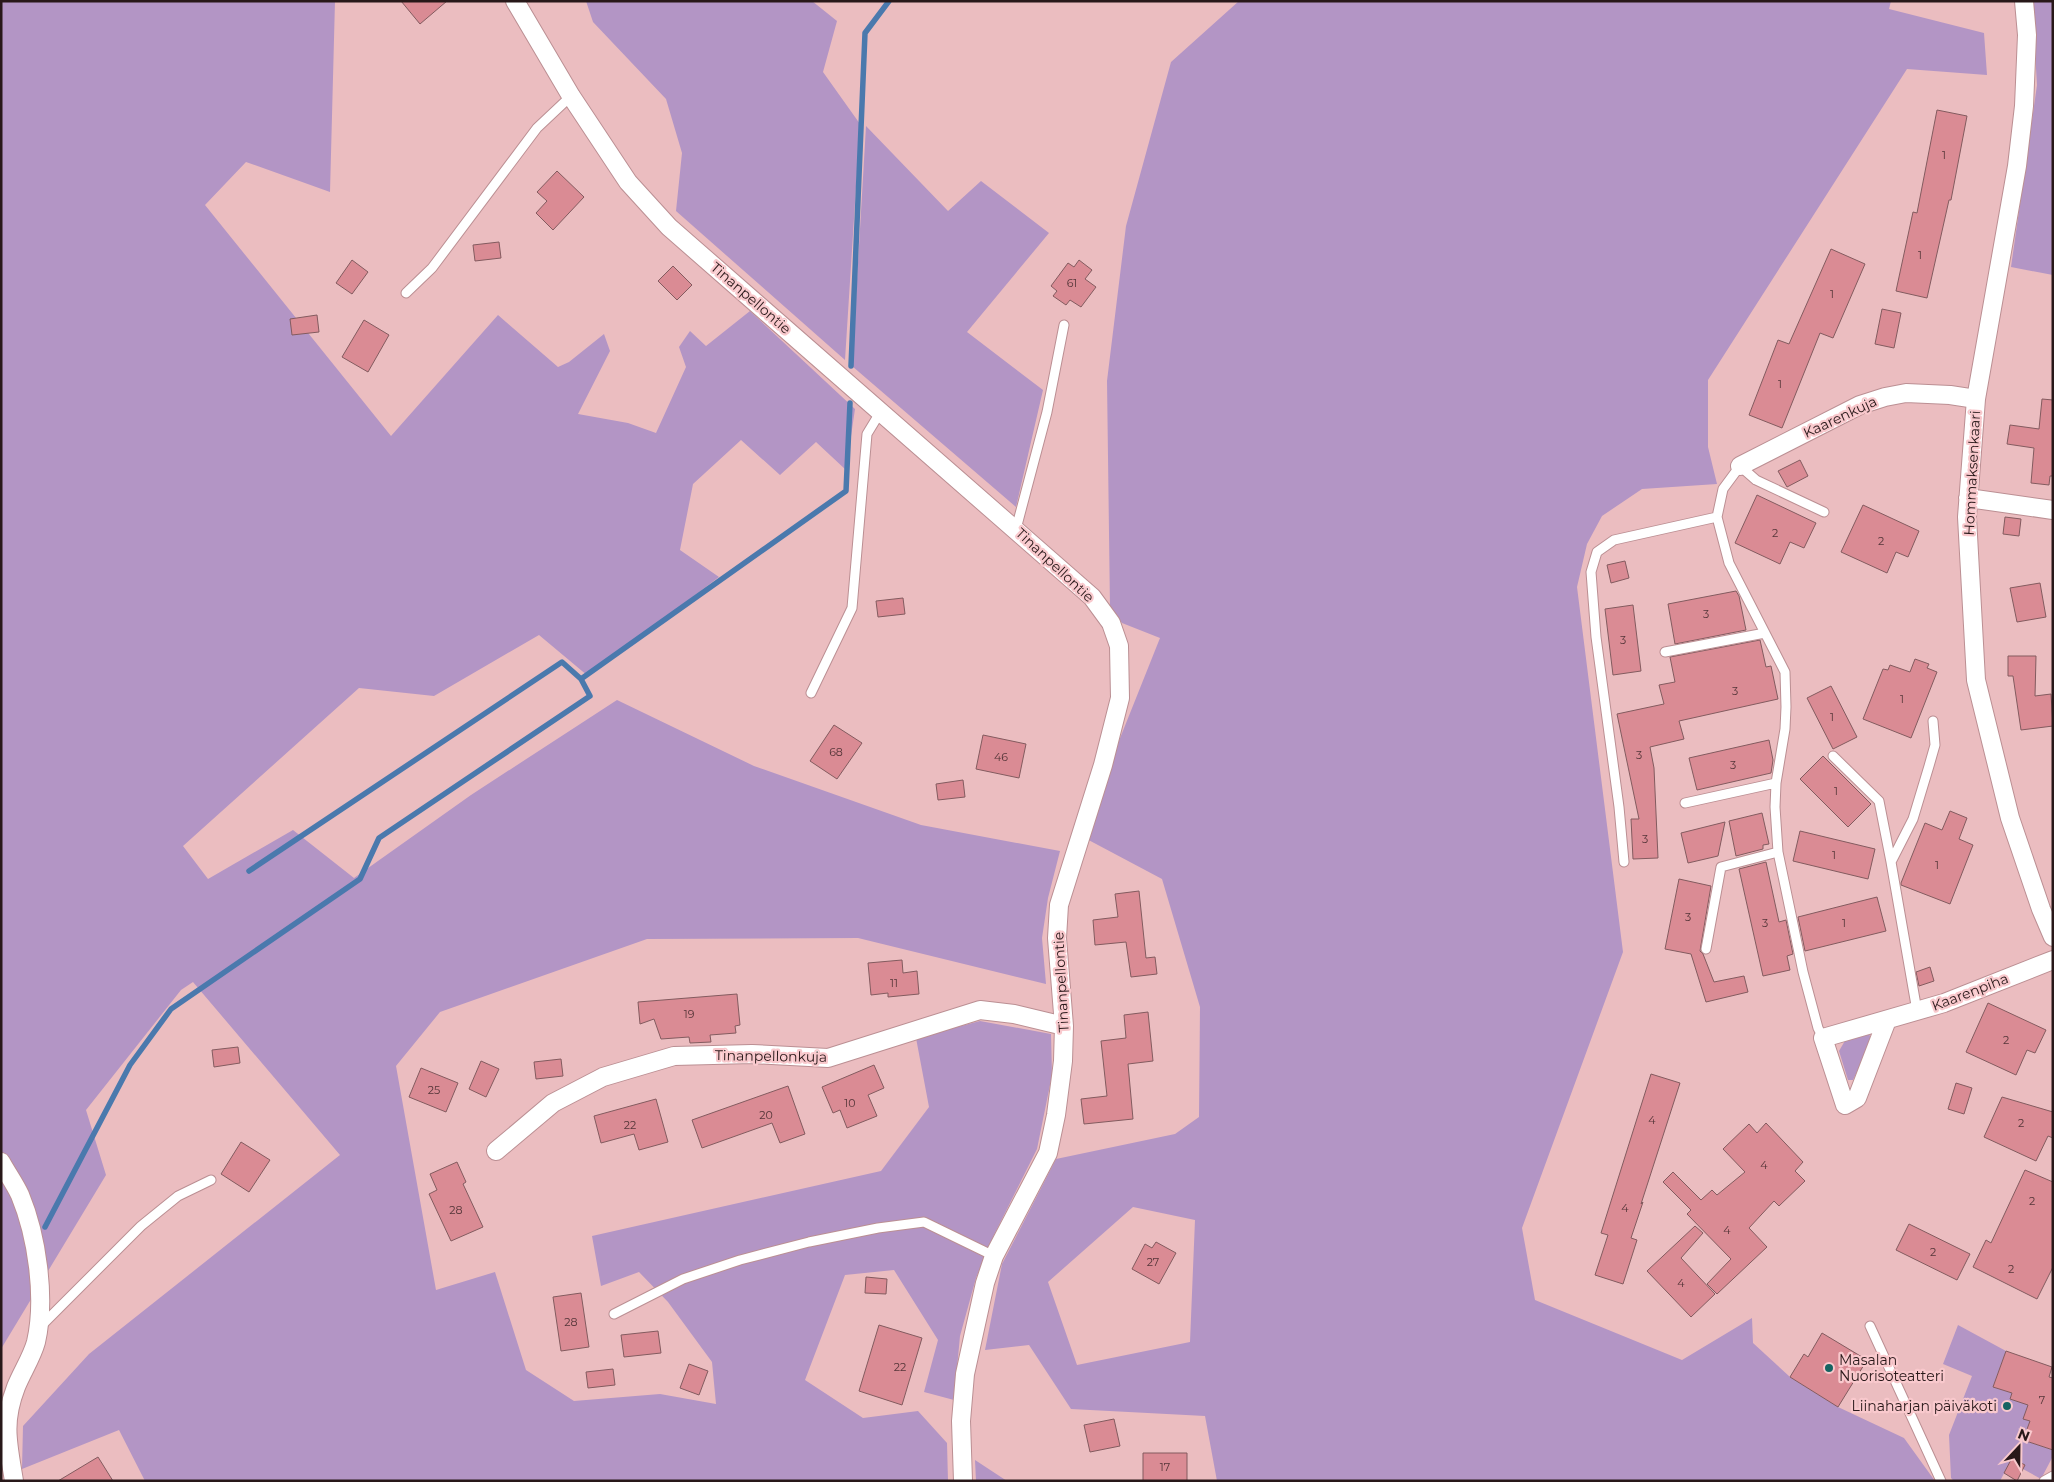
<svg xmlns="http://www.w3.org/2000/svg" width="2054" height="1482" font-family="Montserrat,sans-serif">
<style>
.green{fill:#b395c5;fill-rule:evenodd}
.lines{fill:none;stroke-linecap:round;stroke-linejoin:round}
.stream{stroke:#4a79ad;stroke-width:5.5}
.building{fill:#da8b94;stroke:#835b5f}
.service-casing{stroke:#bb8f93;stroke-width:11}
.minor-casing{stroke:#bb8f93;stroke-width:20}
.service{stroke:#fff;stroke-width:9}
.minor{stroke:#fff;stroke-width:18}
.poi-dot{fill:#156462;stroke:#f9c9cd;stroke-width:2}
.labels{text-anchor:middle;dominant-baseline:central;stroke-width:4.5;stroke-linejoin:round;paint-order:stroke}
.number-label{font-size:11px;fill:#543538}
.street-label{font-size:14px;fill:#281819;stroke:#f9c9cd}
.poi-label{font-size:14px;fill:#281819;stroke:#f9c9cd;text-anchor:start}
</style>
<rect width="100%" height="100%" fill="#ebbdc0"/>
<!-- green -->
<path class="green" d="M 1,1 L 335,1 L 330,192 L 246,162 L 205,205 L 391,436 L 498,315 L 558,367 L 569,362 L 604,334 L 610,351 L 578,414 L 628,423 L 656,433 L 686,367 L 679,347 L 690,331 L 706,346 L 750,311 L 855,409 L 846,470 L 816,442 L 780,475 L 741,440 L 693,484 L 680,550 L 719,577 L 588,676 L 539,635 L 434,696 L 359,688 L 183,846 L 208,879 L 293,830 L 354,878 L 471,795 L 617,700 L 754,766 L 921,825 L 1060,851 L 1048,898 L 1042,938 L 1046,984 L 858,938 L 647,939 L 440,1012 L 396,1066 L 436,1290 L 495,1272 L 526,1370 L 574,1401 L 660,1394 L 716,1404 L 712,1362 L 668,1302 L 639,1272 L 601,1286 L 592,1236 L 881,1171 L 929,1107 L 916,1038 L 980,1021 L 1051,1034 L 1052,1075 L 1037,1149 L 994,1235 L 976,1278 L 960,1336 L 954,1400 L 924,1392 L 938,1340 L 894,1270 L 845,1275 L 805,1380 L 863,1418 L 918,1411 L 947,1443 L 948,1481 L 145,1481 L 119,1430 L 22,1469 L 23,1426 L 89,1354 L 340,1155 L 193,982 L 181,990 L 86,1110 L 106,1175 L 1,1349 Z
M 586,1 L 812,1 L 837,21 L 823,72 L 860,124 L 845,360 L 676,211 L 682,153 L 666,99 L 593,22 Z
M 1239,1 L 1891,1 L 1889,9 L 1984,33 L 1987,75 L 1907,69 L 1708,380 L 1708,447 L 1717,484 L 1642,489 L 1602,516 L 1587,544 L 1577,587 L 1623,952 L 1522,1228 L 1535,1300 L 1682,1360 L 1752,1318 L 1753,1343 L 1790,1377 L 1838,1407 L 1904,1438 L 1935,1481 L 1217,1481 L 1205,1416 L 1071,1409 L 1029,1345 L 985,1350 L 1002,1264 L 1056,1159 L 1175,1134 L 1199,1117 L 1200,1007 L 1162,879 L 1081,836 L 1160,638 L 1122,623 L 1110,608 L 1107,381 L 1126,226 L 1171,62 ZM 1133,1207 L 1195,1220 L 1190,1342 L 1077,1365 L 1048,1282 Z
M 2032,1 L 2053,1 L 2053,275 L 2011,267 L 2037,85 Z
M 866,126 L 948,211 L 981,181 L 1049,233 L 967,332 L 1043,390 L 1016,507 L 852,366 Z
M 1869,1034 L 1872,1040 L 1853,1080 L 1848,1080 L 1839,1051 L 1846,1039 Z
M 1958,1325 L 2006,1351 L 1993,1387 L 2012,1393 L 2010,1399 L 2023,1403 L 2036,1402 L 2024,1419 L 2030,1421 L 2023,1440 L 2053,1450 L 2053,1456 L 2041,1479 L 2023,1469 L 2012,1458 L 2000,1481 L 1954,1481 L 1951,1478 L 1949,1435 L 1972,1376 L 1943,1364 Z
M 975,1460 L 1007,1481 L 976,1481 Z"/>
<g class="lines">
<!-- stream -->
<path class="stream" d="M 851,366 L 865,33 L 889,1
M 249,871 L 562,662 L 581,679
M 45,1227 L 130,1065 L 171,1009 L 360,879 L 379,838 L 590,696 L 581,679 L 846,491 L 850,403"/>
</g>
<!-- building -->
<path class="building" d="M 401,1 L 447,1 L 420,24 Z
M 1937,110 L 1967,116 L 1951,200 L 1949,200 L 1927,298 L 1896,291 L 1913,212 L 1917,213 Z
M 557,171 L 584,197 L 553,230 L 536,213 L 547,201 L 537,192 Z
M 499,242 L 501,258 L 475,261 L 473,245 Z
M 1831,249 L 1865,264 L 1833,338 L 1820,333 L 1782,428 L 1749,415 L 1778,340 L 1789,344 Z
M 352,260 L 368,272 L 352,294 L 336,283 Z
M 1079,260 L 1092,270 L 1085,279 L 1096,287 L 1081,307 L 1070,300 L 1066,305 L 1053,296 L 1057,291 L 1051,286 L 1068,263 L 1074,267 Z
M 673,266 L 692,285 L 677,300 L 658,281 Z
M 1882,309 L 1901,313 L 1894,348 L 1875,344 Z
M 317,315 L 319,332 L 292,335 L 290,319 Z
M 364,320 L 389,335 L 368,372 L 342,357 Z
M 2042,399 L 2053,400 L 2053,476 L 2050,476 L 2049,485 L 2031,483 L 2034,448 L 2007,444 L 2010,425 L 2039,429 Z
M 1800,460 L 1808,476 L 1787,487 L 1778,471 Z
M 1757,495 L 1816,523 L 1804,548 L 1790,542 L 1780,564 L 1735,543 Z
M 1863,505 L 1919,531 L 1908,557 L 1896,552 L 1887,573 L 1841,552 Z
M 2005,517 L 2021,519 L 2019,536 L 2003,534 Z
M 1625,561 L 1629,578 L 1611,583 L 1607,565 Z
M 2040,583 L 2046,617 L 2017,622 L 2010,588 Z
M 1736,591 L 1739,596 L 1746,630 L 1675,644 L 1668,604 Z
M 903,598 L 905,614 L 878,617 L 876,601 Z
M 1633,605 L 1641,671 L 1613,675 L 1605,609 Z
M 1760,640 L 1766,667 L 1771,666 L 1778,699 L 1679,721 L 1684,739 L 1650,747 L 1654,768 L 1658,858 L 1633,859 L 1631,819 L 1639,819 L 1617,714 L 1664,704 L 1659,685 L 1675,682 L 1670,657 Z
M 2008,656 L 2036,656 L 2035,696 L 2051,694 L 2053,726 L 2021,730 L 2013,676 L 2008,676 Z
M 1915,659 L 1929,664 L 1927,668 L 1937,672 L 1911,738 L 1863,719 L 1883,669 L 1888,670 L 1890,665 L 1910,672 Z
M 1831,686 L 1857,737 L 1833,749 L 1807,698 Z
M 834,725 L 862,743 L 837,779 L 810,761 Z
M 983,735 L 1026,744 L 1019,778 L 976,769 Z
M 1769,740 L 1773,760 L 1771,773 L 1697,790 L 1689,758 Z
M 1823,756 L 1871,804 L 1848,827 L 1800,779 Z
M 963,780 L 965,797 L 938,800 L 936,784 Z
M 1950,811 L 1967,818 L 1959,839 L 1973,845 L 1950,904 L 1901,885 L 1901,883 L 1925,823 L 1942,830 Z
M 1762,813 L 1769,844 L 1763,845 L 1763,849 L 1736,856 L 1729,821 Z
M 1725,822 L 1718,856 L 1688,863 L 1681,833 Z
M 1800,831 L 1875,849 L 1868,879 L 1793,861 Z
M 1766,862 L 1779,922 L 1786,920 L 1793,954 L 1787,956 L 1790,970 L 1763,976 L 1739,869 Z
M 1679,879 L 1711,886 L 1700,951 L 1703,954 L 1714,982 L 1744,976 L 1748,992 L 1706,1002 L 1691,954 L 1665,949 Z
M 1139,891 L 1146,958 L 1155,957 L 1157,974 L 1131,977 L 1126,942 L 1095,945 L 1093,920 L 1118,917 L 1115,894 Z
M 1877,897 L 1886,931 L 1805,951 L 1798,917 Z
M 902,960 L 903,973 L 917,971 L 919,994 L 888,997 L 888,993 L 871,995 L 868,963 Z
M 1930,967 L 1934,981 L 1919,986 L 1916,972 Z
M 737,994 L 740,1025 L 735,1026 L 736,1033 L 710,1035 L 711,1042 L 690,1043 L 689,1037 L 661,1039 L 654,1019 L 640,1024 L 638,1002 Z
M 1988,1003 L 2046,1030 L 2035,1053 L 2027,1050 L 2016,1075 L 1966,1052 Z
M 1148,1012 L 1153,1061 L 1128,1064 L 1133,1119 L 1084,1124 L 1081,1099 L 1107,1096 L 1101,1041 L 1126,1038 L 1124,1015 Z
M 238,1047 L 240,1063 L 214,1067 L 212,1050 Z
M 561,1059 L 563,1076 L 536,1079 L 534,1062 Z
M 481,1061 L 499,1069 L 486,1097 L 469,1089 Z
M 874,1065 L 884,1088 L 868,1095 L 877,1116 L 847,1128 L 840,1110 L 833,1113 L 822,1087 Z
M 421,1068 L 458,1083 L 446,1112 L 409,1097 Z
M 1651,1074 L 1680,1083 L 1641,1204 L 1643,1202 L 1631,1238 L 1637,1240 L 1623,1284 L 1595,1275 L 1608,1235 L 1601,1233 Z
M 1956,1083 L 1972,1088 L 1964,1114 L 1948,1109 Z
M 788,1086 L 805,1134 L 780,1143 L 772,1123 L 702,1148 L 692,1120 Z
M 2002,1097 L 2053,1112 L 2053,1138 L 2048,1136 L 2036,1161 L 1984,1137 Z
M 656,1099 L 668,1142 L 639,1150 L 634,1134 L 601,1143 L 594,1116 Z
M 1766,1123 L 1803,1162 L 1795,1171 L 1805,1181 L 1779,1206 L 1774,1201 L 1749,1228 L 1767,1247 L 1717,1294 L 1707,1284 L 1731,1259 L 1687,1214 L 1691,1210 L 1663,1182 L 1673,1172 L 1701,1200 L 1712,1190 L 1717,1195 L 1745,1172 L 1723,1149 L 1749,1124 L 1757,1133 Z
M 241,1142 L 270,1160 L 249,1192 L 221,1174 Z
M 457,1162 L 466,1182 L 463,1184 L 483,1227 L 451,1241 L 429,1194 L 437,1190 L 430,1174 Z
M 2025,1170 L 2053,1182 L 2053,1267 L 2037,1299 L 1973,1267 L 1986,1240 L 1991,1243 Z
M 1909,1224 L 1970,1254 L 1957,1280 L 1896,1250 Z
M 1695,1226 L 1703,1233 L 1681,1258 L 1715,1294 L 1691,1317 L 1647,1271 Z
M 1156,1242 L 1176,1253 L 1159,1284 L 1132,1269 L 1145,1244 L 1152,1248 Z
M 866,1277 L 887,1279 L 886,1294 L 865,1293 Z
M 581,1293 L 589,1347 L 561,1351 L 553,1297 Z
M 879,1325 L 922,1338 L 902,1405 L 859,1391 Z
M 658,1331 L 661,1353 L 624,1357 L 621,1335 Z
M 1822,1333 L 1867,1360 L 1838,1407 L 1790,1377 L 1804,1354 L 1808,1357 Z
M 2006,1351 L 2052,1367 L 2049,1377 L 2053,1378 L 2053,1450 L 2023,1440 L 2030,1421 L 2023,1419 L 2028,1405 L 2010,1399 L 2012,1393 L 1993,1387 Z
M 689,1364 L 708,1371 L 699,1395 L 680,1388 Z
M 613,1369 L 615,1385 L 588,1388 L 586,1372 Z
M 1114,1419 L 1120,1446 L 1090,1452 L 1084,1425 Z
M 1143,1453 L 1187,1453 L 1187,1481 L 1143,1481 Z
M 98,1457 L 113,1481 L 58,1481 Z
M 2012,1458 L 2025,1465 L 2017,1481 L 2004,1473 Z"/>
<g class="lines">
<!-- service casing -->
<g class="service-casing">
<path id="service" d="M 406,293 L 432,268 L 537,128 L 571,96
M 1016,529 L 1047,412 L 1064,325
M 1665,652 L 1765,633
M 811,693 L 852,608 L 867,434 L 881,411
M 1833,756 L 1879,801 L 1891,862
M 1685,803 L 1776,783
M 1624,862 L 1619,807 L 1596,637 L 1591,572 L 1597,552 L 1614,540 L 1717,517
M 1706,949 L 1721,867 L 1778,852
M 1917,1011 L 1891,862 L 1913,819 L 1929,766 L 1935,745 L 1933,721
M 1823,1038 L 1818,1028 L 1803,972 L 1778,852 L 1775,807 L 1776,783 L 1785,729 L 1786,707 L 1785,672 L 1729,563 L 1717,517 L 1723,489 L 1740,466 L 1756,480 L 1824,512
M 614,1314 L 683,1279 L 740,1260 L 809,1242 L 878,1228 L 924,1222 L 994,1256
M 1870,1326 L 1941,1481
M 40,1327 L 141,1226 L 178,1196 L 211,1180
M 2044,1481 L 2053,1476"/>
</g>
<!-- minor casing -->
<g class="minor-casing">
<path id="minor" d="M 515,1 L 571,96 L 628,182 L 669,227 L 1092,597 L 1111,623 L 1119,646 L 1120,698 L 1103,765 L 1059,905 L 1057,938 L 1064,1026 L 1063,1061 L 1056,1115 L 1048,1153 L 994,1256 L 985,1283 L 965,1374 L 961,1421 L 963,1481
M 2024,1 L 2027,35 L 2024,106 L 2017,166 L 1976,399 L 1967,517 L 1976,680 L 2010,818 L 2041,909 L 2053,937
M 1740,466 L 1860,405 L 1885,397 L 1906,393 L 1950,395 L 1976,399
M 1968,498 L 2053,510
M 1887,1020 L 1857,1098 L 1845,1105 L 1823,1038 L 1944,1003 L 2053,960
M 496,1151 L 553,1103 L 603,1077 L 674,1056 L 752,1054 L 828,1058 L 980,1010 L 1014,1014 L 1064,1026
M 1,1162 C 7,1173 15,1184 20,1195 C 37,1236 46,1298 36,1342 C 32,1357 22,1372 16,1387 C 2,1423 8,1444 14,1481"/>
</g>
<!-- service -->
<use href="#service" class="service"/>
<!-- minor -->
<use href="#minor" class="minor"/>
</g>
<!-- markers -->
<g class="poi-dot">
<circle cx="1829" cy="1368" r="5"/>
<circle cx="2007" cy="1406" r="5"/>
</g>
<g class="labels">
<!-- number labels -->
<g class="number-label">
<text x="1944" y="155">1</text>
<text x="1920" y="255">1</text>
<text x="1072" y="283">61</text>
<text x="1832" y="294">1</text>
<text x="1780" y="384">1</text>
<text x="1775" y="533">2</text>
<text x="1881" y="541">2</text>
<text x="1706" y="614">3</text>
<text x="1623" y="640">3</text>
<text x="1735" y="691">3</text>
<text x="1902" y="699">1</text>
<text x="1832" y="717">1</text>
<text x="836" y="752">68</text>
<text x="1639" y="755">3</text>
<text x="1001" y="757">46</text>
<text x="1733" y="765">3</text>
<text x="1836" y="791">1</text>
<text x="1645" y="839">3</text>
<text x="1834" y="855">1</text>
<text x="1937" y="865">1</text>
<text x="1688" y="917">3</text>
<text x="1765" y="923">3</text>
<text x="1844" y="923">1</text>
<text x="894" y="983">11</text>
<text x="689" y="1014">19</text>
<text x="2006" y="1040">2</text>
<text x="434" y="1090">25</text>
<text x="850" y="1103">10</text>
<text x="766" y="1115">20</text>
<text x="1652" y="1120">4</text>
<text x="2021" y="1123">2</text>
<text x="630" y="1125">22</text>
<text x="1764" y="1165">4</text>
<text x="2032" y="1201">2</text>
<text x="1625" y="1208">4</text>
<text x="456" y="1210">28</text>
<text x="1727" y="1230">4</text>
<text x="1933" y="1252">2</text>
<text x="1153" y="1262">27</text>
<text x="2011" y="1269">2</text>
<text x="1681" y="1283">4</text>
<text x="571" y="1322">28</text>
<text x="900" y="1367">22</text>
<text x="2042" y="1400">7</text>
<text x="1165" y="1467">17</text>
</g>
<!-- street labels -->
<g class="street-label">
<text transform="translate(751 298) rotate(41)">Tinanpellontie</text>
<text transform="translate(1840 417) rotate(-25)">Kaarenkuja</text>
<text transform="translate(1972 473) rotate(-87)">Hommaksenkaari</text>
<text transform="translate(1055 565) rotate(43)">Tinanpellontie</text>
<text transform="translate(1061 982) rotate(-93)">Tinanpellontie</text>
<text transform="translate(1970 992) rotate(-21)">Kaarenpiha</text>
<text transform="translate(771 1056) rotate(1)">Tinanpellonkuja</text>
</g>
<!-- poi labels -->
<g class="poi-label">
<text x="1839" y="1360">Masalan<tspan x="1839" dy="16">Nuorisoteatteri</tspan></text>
<text x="1997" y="1406" text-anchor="end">Liinaharjan päiväkoti</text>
</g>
</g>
<!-- border -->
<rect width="2054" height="1482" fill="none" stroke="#281819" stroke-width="5"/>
<!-- north arrow -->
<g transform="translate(2019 1447) rotate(22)" stroke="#f9c9cd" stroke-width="4" paint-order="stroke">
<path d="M0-4L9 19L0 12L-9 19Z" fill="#281819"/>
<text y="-8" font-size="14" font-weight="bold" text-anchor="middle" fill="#281819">N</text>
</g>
</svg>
